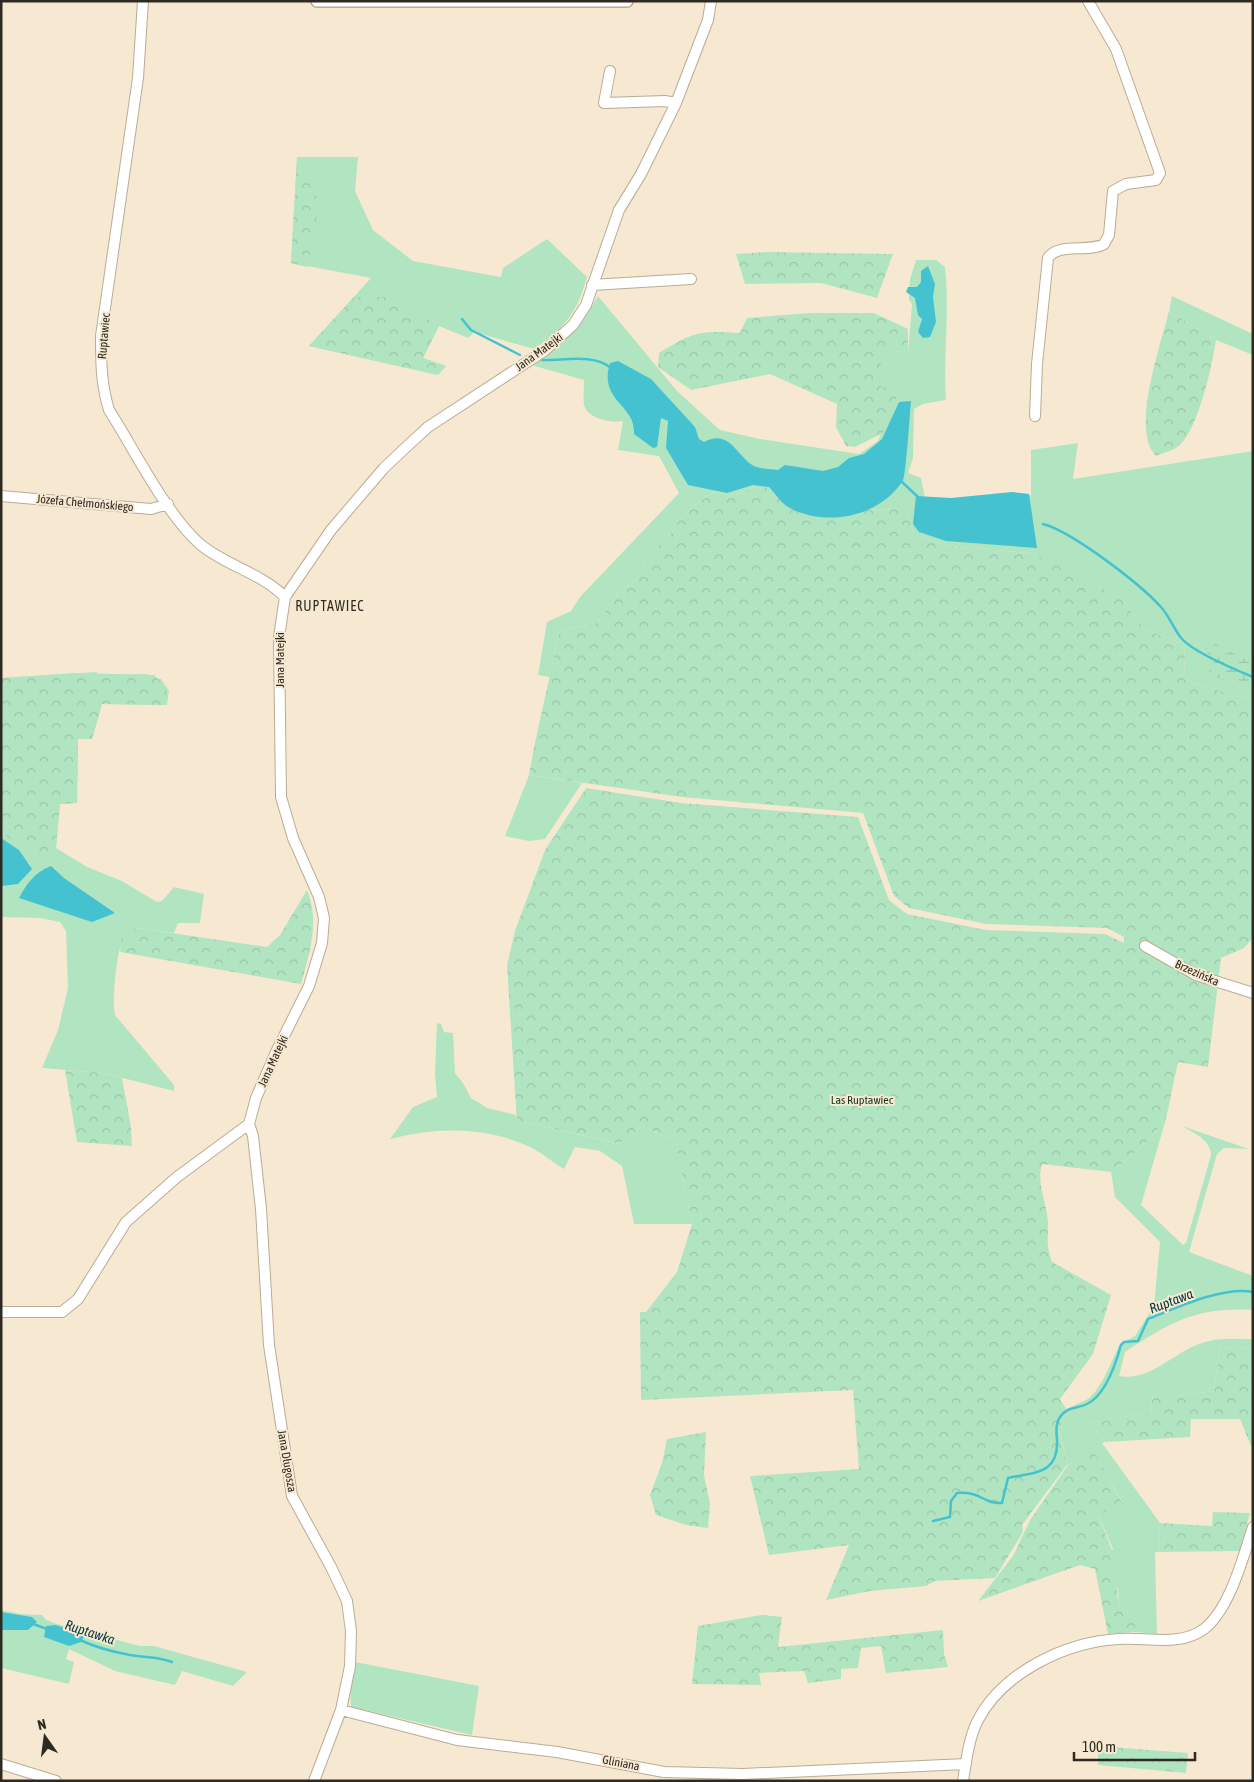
<svg xmlns="http://www.w3.org/2000/svg" width="1254" height="1782" font-family="'Asap Condensed',sans-serif">
<style>
.grass{fill:#b1e5c2}
.forest{fill:url(#forest-crowns)}
.wetland{fill:url(#wetland-marsh)}
.water{fill:#45c2cf}
.lines{fill:none;stroke-linecap:round;stroke-linejoin:round}
.stream{stroke:#45c2cf;stroke-width:2.5}
.minor-casing{stroke:#b9ac95;stroke-width:12}
.tertiary-casing{stroke:#b9ac95;stroke-width:14}
.minor{stroke:#fff;stroke-width:10}
.tertiary{stroke:#fff;stroke-width:11}
.labels{text-anchor:middle;dominant-baseline:central;stroke-width:4;stroke-linejoin:round;paint-order:stroke}
.street-label{font-size:12px;fill:#2f2a21;stroke:#f7e9d1}
.park-label{font-size:12px;fill:#153823;stroke:#f7e9d1}
.neighbourhood-label{font-size:14px;letter-spacing:1px;fill:#2f2a21;stroke:#f7e9d1}
.water-label{font-size:14px;font-style:italic;fill:#003a40;stroke:#f7e9d1}
</style>
<defs>
<pattern id="forest-crowns" width="20" height="18" patternUnits="userSpaceOnUse" patternTransform="scale(1.25)"><rect width="20" height="18" fill="#b1e5c2"/><path d="M2 6a3 3 0 1 1 6 0M12 15a3 3 0 1 1 6 0" fill="none" stroke="#99c5a6"/></pattern>
<pattern id="wetland-marsh" width="20" height="14" patternUnits="userSpaceOnUse" patternTransform="scale(1.25)"><rect width="20" height="14" fill="#b1e5c2"/><path d="M1 5h8M5 5V1M11 12h8M15 12V8" fill="none" stroke="#99c5a6"/></pattern>
</defs>
<rect width="100%" height="100%" fill="#f7e9d1"/>
<!-- grass -->
<path class="grass" d="M 297,157 L 358,157 L 355,191 L 373,230 L 413,261 L 501,277 L 503,268 L 547,239 L 587,277 C 577,313 565,328 534,349 L 474,332 L 468,338 L 439,326 L 423,358 L 446,366 L 438,375 L 309,346 L 371,278 L 291,263 Z
M 916,260 L 936,260 L 945,267 C 950,311 943,355 946,400 L 923,404 L 914,409 L 913,458 L 908,473 L 921,478 L 925,498 L 1023,499 L 1031,495 L 1031,450 L 1078,443 L 1073,479 L 1253,451 L 1253,701 L 1191,682 L 1184,677 L 1185,644 L 1145,630 L 1123,600 L 1030,553 L 947,546 L 914,535 L 906,509 L 817,510 L 760,485 L 735,495 L 713,492 L 682,516 L 670,535 L 650,553 L 637,579 L 617,594 L 597,623 L 559,631 L 550,677 L 538,675 L 547,622 L 571,611 L 580,597 L 679,493 L 659,456 L 618,450 L 623,421 C 611,423 588,419 584,405 C 583,397 584,388 584,380 L 531,365 C 565,342 577,331 598,296 L 677,391 L 720,430 L 760,439 L 859,454 L 878,441 L 898,393 L 877,385 L 879,361 L 883,350 L 908,352 L 912,304 L 909,300 L 910,279 Z
M 1172,296 L 1253,334 L 1253,355 L 1216,340 L 1169,311 Z
M 97,672 L 97,675 L 147,674 L 147,679 L 161,679 L 169,691 L 167,705 L 102,704 L 92,739 L 78,739 L 77,803 L 60,804 L 56,848 L 87,867 L 122,881 L 157,902 L 162,901 L 174,887 L 204,894 L 200,923 L 178,923 L 174,933 L 138,928 C 132,934 123,942 120,949 C 116,960 112,1005 115,1015 L 174,1085 L 174,1091 L 103,1073 L 42,1068 L 58,1030 L 68,988 L 66,931 L 60,922 L 40,918 L 1,917 L 1,678 Z
M 529,775 L 582,783 L 545,839 L 529,841 L 505,836 Z
M 437,1023 L 441,1024 L 444,1032 L 453,1033 L 455,1073 L 463,1083 L 471,1098 L 487,1108 L 516,1115 L 517,1123 L 535,1124 L 618,1144 L 642,1126 L 669,1139 L 674,1132 L 692,1224 L 634,1224 L 622,1166 L 600,1151 L 575,1147 L 564,1169 C 552,1162 541,1152 528,1146 C 484,1126 436,1127 390,1139 L 413,1107 L 437,1097 L 435,1074 Z
M 1166,1119 L 1141,1205 L 1183,1245 L 1186,1243 L 1211,1155 C 1210,1139 1195,1134 1182,1126 L 1249,1149 L 1224,1148 L 1217,1154 L 1189,1252 L 1253,1276 L 1253,1310 C 1196,1307 1171,1322 1125,1352 L 1119,1376 C 1150,1382 1175,1351 1202,1343 C 1218,1337 1236,1339 1253,1339 L 1253,1349 L 1220,1347 L 1214,1391 L 1182,1395 L 1153,1395 L 1150,1412 L 1091,1423 L 1105,1442 L 1102,1443 L 1160,1523 L 1159,1552 L 1155,1552 L 1157,1634 L 1135,1632 L 1135,1620 L 1119,1605 L 1118,1589 L 1105,1572 L 1104,1566 L 1113,1549 L 1098,1515 L 1123,1503 L 1094,1453 L 1067,1465 L 1060,1430 L 1068,1412 L 1066,1409 L 1088,1399 L 1095,1392 L 1104,1378 L 1120,1344 L 1135,1336 L 1154,1306 L 1160,1242 L 1115,1197 L 1111,1172 L 1143,1146 Z
M 1,1610 L 21,1614 L 42,1615 L 46,1620 L 57,1624 L 140,1646 L 154,1646 L 247,1672 L 233,1686 L 182,1671 L 175,1685 L 115,1671 L 69,1649 L 66,1659 L 74,1662 L 69,1684 L 1,1668 Z
M 355,1662 L 479,1686 L 472,1735 L 351,1707 L 350,1691 Z"/>
<!-- forest -->
<path class="forest" d="M 297,157 L 316,185 L 317,231 L 307,267 L 291,263 Z
M 766,252 L 893,254 L 877,298 L 821,283 L 745,284 L 736,254 Z
M 354,297 L 389,297 L 439,326 L 423,358 L 446,366 L 438,375 L 309,346 Z
M 1169,311 L 1216,340 C 1212,366 1199,426 1180,445 C 1175,450 1163,453 1156,456 C 1130,430 1161,345 1169,311 Z
M 810,313 L 874,313 L 908,329 L 908,352 L 883,351 L 877,385 L 899,392 L 883,433 L 855,447 L 846,446 L 836,427 L 837,404 L 770,374 L 691,390 L 658,367 L 659,353 C 693,332 699,330 740,333 L 747,318 Z
M 760,485 L 817,510 L 906,509 L 914,535 L 947,546 L 1030,553 L 1061,565 L 1123,600 L 1145,630 L 1185,644 L 1184,677 L 1191,682 L 1253,701 L 1253,938 L 1244,948 L 1221,958 L 1208,1067 L 1178,1062 L 1166,1119 L 1143,1146 L 1111,1172 L 1042,1164 C 1036,1185 1047,1202 1048,1223 C 1048,1241 1046,1244 1052,1262 L 1111,1295 L 1093,1354 L 1060,1399 L 1068,1412 L 1060,1431 L 1067,1465 L 1022,1525 L 1023,1532 L 995,1578 L 935,1581 L 926,1586 L 870,1591 L 826,1600 L 849,1545 L 769,1555 L 750,1476 L 859,1469 L 853,1390 L 641,1400 L 640,1312 L 646,1312 L 677,1272 L 692,1224 L 674,1133 L 669,1139 L 642,1126 L 619,1144 L 535,1124 L 517,1123 L 507,965 L 515,931 L 545,850 L 586,788 L 681,803 L 858,817 L 889,900 L 907,914 L 986,930 L 1105,934 L 1124,943 L 1124,937 L 1107,928 L 986,924 L 909,908 L 894,896 L 863,813 L 682,797 L 529,775 C 537,727 550,680 559,631 L 597,623 L 617,594 L 637,579 L 650,553 L 670,535 L 682,516 L 713,492 L 735,495 Z
M 76,673 L 154,675 L 166,687 L 167,705 L 102,704 L 92,739 L 78,739 L 77,803 L 60,804 L 56,848 L 41,859 L 1,833 L 1,678 Z
M 307,890 C 320,921 310,952 301,984 L 120,952 L 122,934 L 138,928 L 267,947 L 280,935 Z
M 65,1070 L 103,1073 L 122,1078 L 131,1127 L 132,1146 L 77,1142 Z
M 1220,1347 L 1253,1349 L 1253,1446 L 1251,1446 L 1240,1419 L 1191,1419 L 1190,1437 L 1105,1442 L 1091,1423 L 1150,1412 L 1153,1395 L 1182,1395 L 1214,1391 Z
M 706,1432 L 704,1475 L 710,1504 L 708,1528 L 686,1525 L 656,1515 L 650,1495 L 662,1463 L 667,1439 Z
M 1094,1452 L 1123,1504 L 1098,1515 L 1116,1560 L 1105,1566 L 1105,1572 L 1115,1575 L 1119,1605 L 1135,1620 L 1135,1632 L 1108,1634 L 1095,1569 L 1080,1565 L 978,1601 L 1013,1556 L 1030,1520 L 1068,1465 Z
M 1213,1512 L 1250,1513 L 1240,1551 L 1159,1552 L 1160,1523 L 1212,1526 Z
M 761,1615 L 782,1617 L 778,1647 L 943,1630 L 944,1654 L 948,1667 L 886,1673 L 881,1646 L 861,1648 L 858,1668 L 841,1669 L 841,1679 L 808,1683 L 804,1671 L 759,1673 L 761,1685 L 692,1684 L 698,1626 Z
M 1098,1746 L 1188,1753 L 1186,1773 L 1098,1765 Z"/>
<!-- wetland -->
<path class="wetland" d="M 1210,641 L 1244,659 L 1253,658 L 1253,691 L 1213,676 L 1207,668 L 1209,658 L 1205,644 Z"/>
<!-- water -->
<path class="water" d="M 928,266 L 935,284 L 933,297 L 936,322 L 930,337 L 923,338 L 918,332 L 922,319 L 918,315 L 915,298 L 906,292 L 908,287 L 917,287 L 921,282 L 921,271 Z
M 618,361 L 651,379 L 695,427 L 699,439 L 704,442 C 730,428 737,457 754,466 C 760,469 771,469 778,470 L 785,465 L 823,471 L 838,467 L 849,458 L 864,454 L 882,439 L 899,402 L 911,401 C 910,412 906,475 903,480 C 881,517 825,528 788,507 C 781,503 775,493 769,487 L 753,485 L 727,493 L 688,485 L 666,448 L 668,421 L 661,418 L 657,447 L 653,448 L 634,434 C 636,404 598,402 610,363 Z
M 1012,492 L 1029,494 L 1037,548 L 946,541 L 919,532 L 913,524 L 916,496 L 951,498 Z
M 1,838 L 19,850 L 32,869 L 18,884 L 1,886 Z
M 51,866 L 64,878 L 115,913 L 92,922 L 19,898 C 27,883 35,872 51,866 Z
M 1,1612 L 32,1617 L 37,1622 L 28,1630 L 1,1630 Z
M 56,1625 L 79,1633 L 84,1637 L 81,1642 L 69,1646 L 44,1637 L 46,1626 Z"/>
<g class="lines">
<!-- stream -->
<path class="stream" d="M 462,319 L 471,330 L 520,355
M 542,360 C 563,361 593,353 611,368
M 901,481 L 918,497
M 1043,524 C 1073,532 1140,584 1161,607 C 1170,617 1174,630 1182,639 C 1194,652 1236,670 1253,677
M 933,1521 L 950,1517 L 951,1501 L 957,1493 C 981,1491 983,1504 1002,1503 L 1008,1478 C 1036,1472 1059,1474 1057,1439 C 1056,1432 1056,1423 1060,1417 C 1068,1406 1077,1409 1087,1404 C 1106,1395 1116,1363 1121,1345 L 1124,1342 L 1138,1341 L 1148,1319 C 1176,1308 1223,1286 1253,1292
M 33,1624 L 47,1629
M 80,1640 C 95,1647 113,1652 130,1655 C 146,1658 157,1656 172,1662"/>
<!-- minor casing -->
<g class="minor-casing">
<path id="minor" d="M 143,1 L 138,78 L 101,336 C 101,362 101,384 109,410 C 134,449 167,516 201,545 C 227,566 261,573 285,597
M 610,71 L 604,103 L 665,101 L 676,103
M 592,285 L 691,279
M 1035,416 L 1037,364 L 1048,258 C 1058,242 1089,253 1104,244 L 1109,235 L 1113,191 L 1126,184 L 1156,180 L 1160,173 L 1116,49 L 1088,1
M 1,496 L 151,509 L 168,504
M 1145,946 L 1196,975 L 1253,993
M 249,1124 L 253,1136 L 261,1209 L 269,1345 L 292,1496 L 331,1567 L 347,1601 L 351,1631 L 350,1666 L 341,1710 L 314,1781
M 1,1312 L 62,1312 L 78,1299 L 126,1222 L 177,1177 L 249,1124 L 256,1098 L 277,1050 L 309,986 L 322,943 L 324,918 L 319,897 L 293,838 L 281,797 L 279,637 L 285,597 L 331,530 L 384,468 L 403,450 L 428,427 L 544,351 L 573,325 L 586,305 L 619,210 L 641,174 L 676,103 L 708,20 L 711,1
M 341,1710 L 457,1740 L 557,1752 L 664,1772 L 743,1774 L 966,1764
M 1,1764 L 56,1781
M 963,1781 C 966,1762 969,1738 977,1722 C 1002,1672 1066,1642 1119,1639 C 1147,1637 1180,1647 1204,1629 C 1230,1609 1243,1557 1253,1527"/>
</g>
<!-- tertiary casing -->
<g class="tertiary-casing">
<path id="tertiary" d="M 317,1 L 627,1"/>
</g>
<!-- minor -->
<use href="#minor" class="minor"/>
<!-- tertiary -->
<use href="#tertiary" class="tertiary"/>
</g>
<g class="labels">
<!-- street labels -->
<g class="street-label">
<text transform="translate(104 336) rotate(-85)">Ruptawiec</text>
<text transform="translate(539 352) rotate(-36)">Jana Matejki</text>
<text transform="translate(85 503) rotate(5)">Józefa Chełmońskiego</text>
<text transform="translate(280 660) rotate(-90)">Jana Matejki</text>
<text transform="translate(1197 973) rotate(24)">Brzezińska</text>
<text transform="translate(273 1061) rotate(-65)">Jana Matejki</text>
<text transform="translate(287 1461) rotate(80)">Jana Długosza</text>
<text transform="translate(621 1763) rotate(11)">Gliniana</text>
</g>
<!-- park labels -->
<g class="park-label">
<text x="862" y="1100">Las Ruptawiec</text>
</g>
<!-- neighbourhood labels -->
<g class="neighbourhood-label">
<text x="330" y="606">RUPTAWIEC</text>
</g>
<!-- water labels -->
<g class="water-label">
<text transform="translate(1171 1301) rotate(-21)">Ruptawa</text>
<text transform="translate(90 1632) rotate(18)">Ruptawka</text>
</g>
</g>
<!-- border -->
<rect width="1254" height="1782" fill="none" stroke="#2f2a21" stroke-width="5"/>
<!-- north arrow -->
<g transform="translate(45 1737) rotate(346)" stroke="#f7e9d1" stroke-width="4" paint-order="stroke">
<path d="M0-4L9 19L0 12L-9 19Z" fill="#2f2a21"/>
<text y="-8" font-size="14" font-weight="bold" text-anchor="middle" fill="#2f2a21">N</text>
</g>
<!-- scale -->
<path d="M1074 1752v8h121v-8" fill="none" stroke="#2f2a21" stroke-width="2.5"/>
<text x="1082" y="1752" font-size="15" fill="#2f2a21" stroke="#f7e9d1" stroke-width="4" paint-order="stroke">100 m</text>
</svg>
